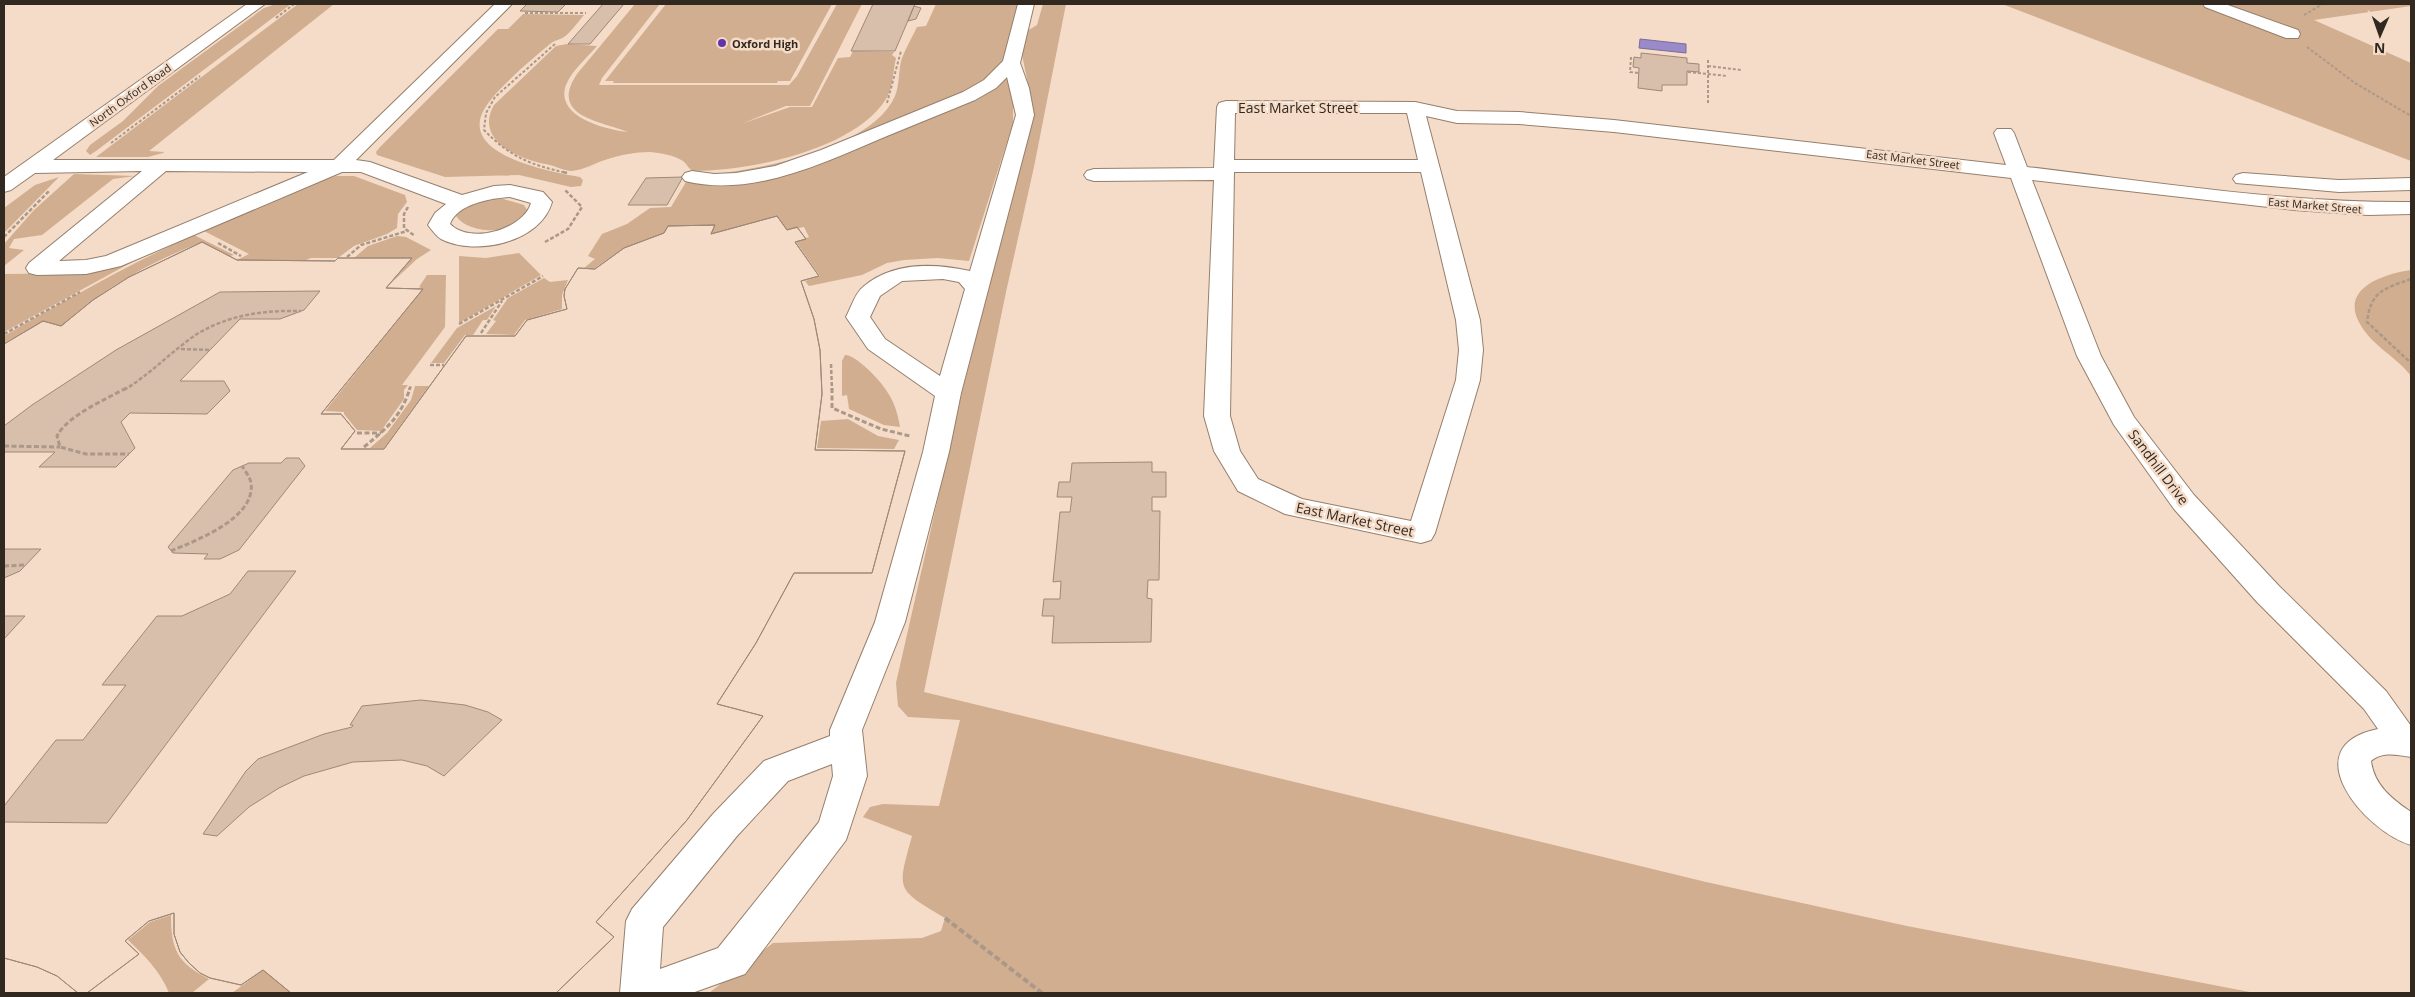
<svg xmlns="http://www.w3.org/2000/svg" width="2415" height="997" font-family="'Open Sans',sans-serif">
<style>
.green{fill:#d0ae8f}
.water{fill:#9b8ac9;stroke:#7b6d96}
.building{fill:#d7bfab;stroke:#9f8876;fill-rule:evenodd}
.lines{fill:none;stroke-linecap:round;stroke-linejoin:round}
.minor-casing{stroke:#957f6c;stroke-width:2}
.path-far3{stroke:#ab9889;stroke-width:2;stroke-dasharray:3 2;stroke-linecap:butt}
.path-far2{stroke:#ab9889;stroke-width:2.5;stroke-dasharray:4 2;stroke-linecap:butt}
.path-far1{stroke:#ab9889;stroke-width:3;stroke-dasharray:5 2.5;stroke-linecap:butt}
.path{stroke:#ab9889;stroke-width:4;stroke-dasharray:6 3;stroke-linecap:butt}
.minor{fill:#fff;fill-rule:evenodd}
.poi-dot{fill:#6234ab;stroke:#f5dcc8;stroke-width:2}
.labels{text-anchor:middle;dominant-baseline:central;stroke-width:5;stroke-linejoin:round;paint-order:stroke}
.far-poi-label{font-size:11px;font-weight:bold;fill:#312820;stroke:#f5dcc8;text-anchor:start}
.far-street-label{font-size:11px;fill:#312820;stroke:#f5dcc8}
.street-label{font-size:14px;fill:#312820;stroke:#f5dcc8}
</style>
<rect width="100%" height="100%" fill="#f5dcc8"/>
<!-- green -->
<path class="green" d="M 276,4 L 291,4 L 96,151 L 90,155 L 86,151 L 90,145 L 123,121 L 158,86 L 264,8 Z
M 298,4 L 334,4 L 149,151 L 164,152 L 163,153 L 148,157 L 96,157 Z
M 635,4 L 660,4 L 602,78 L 599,85 L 789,85 L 797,76 L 837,4 L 862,4 L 810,106 L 786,106 L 741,124 L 790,107 L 812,107 L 838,58 L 850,57 L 853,51 L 894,52 L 892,55 L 896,58 C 893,71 893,88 886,99 C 854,150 749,171 694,171 C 688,169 688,165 683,161 C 674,155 661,153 650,152 C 635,152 619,155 605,160 C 595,163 584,170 572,171 C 565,171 557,167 550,165 C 523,161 473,142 494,105 L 556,46 L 567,44 L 597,46 C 587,58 572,70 566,85 C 554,117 607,130 628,132 C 602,121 548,117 577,74 Z
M 666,4 L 832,4 L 790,81 L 778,81 L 777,83 L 613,83 L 614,81 L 605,81 Z
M 936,4 L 1021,4 L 1002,62 L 979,86 L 796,161 L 741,176 L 699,176 C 752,171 871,151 895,96 C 900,84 898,70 902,58 C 906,48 912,37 917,27 L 926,26 Z
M 1043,4 L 1066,4 L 1034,167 L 1006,292 L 924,692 L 1706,882 L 1907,926 L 2255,993 L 709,993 L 773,943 L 922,938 L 941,931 L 945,918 C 895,888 897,891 912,836 L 863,817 L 870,807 L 883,804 L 939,806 L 960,720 L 908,717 L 898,706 L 896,683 L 963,388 L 1033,117 L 1033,108 L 1021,50 L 1027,31 L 1037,25 Z
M 2002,4 L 2411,4 L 2411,6 L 2314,20 L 2411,63 L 2411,161 Z
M 523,14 L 584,15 C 578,22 571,32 564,37 C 560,40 554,40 550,44 C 532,59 500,86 487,105 C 452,154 551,172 580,177 L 583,180 L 581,186 L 571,187 L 519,175 L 445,177 L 377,155 L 376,152 L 380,147 L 498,29 L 508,29 Z
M 1006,75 L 1013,102 L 1013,123 L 969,261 L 938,258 L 904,260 L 887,263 L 862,275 L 809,286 L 805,281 L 820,276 L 796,242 L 809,237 L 804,227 L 787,230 L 777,216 L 711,234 L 714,226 L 668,226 L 664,233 L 624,248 L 595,268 L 584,268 L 595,259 L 588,256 L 602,234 L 627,224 L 650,208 L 671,207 L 686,182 L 720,185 L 761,178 Z
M 74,174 L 135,176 L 113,179 L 42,235 L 14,239 L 9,248 L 24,250 L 4,266 L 4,244 L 34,210 Z
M 336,176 L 354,176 L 405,195 L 407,202 L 398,214 L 397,228 L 387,234 L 354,246 L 338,258 L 311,258 L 306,260 L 237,260 L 249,254 L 204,231 L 322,180 Z
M 59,177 L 4,233 L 4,208 L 35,185 Z
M 500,198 L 524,205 L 529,213 C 522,218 516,224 509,227 C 494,234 463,230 455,214 L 470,201 Z
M 194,235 L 234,255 L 230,256 L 202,242 C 151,262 102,288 62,326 L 44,321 L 4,343 L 4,336 C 66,300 129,264 194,235 Z
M 397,236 L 406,237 L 431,250 L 417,259 L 388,286 L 412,258 L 354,258 L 368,246 Z
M 519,253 L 541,275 L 459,323 L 459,256 L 486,258 Z
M 134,261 L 4,332 L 4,274 L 89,273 Z
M 2411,270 L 2411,376 C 2397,357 2372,346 2360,324 C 2339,288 2384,274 2411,270 Z
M 427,275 L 446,275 L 445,327 L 402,385 L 408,385 L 404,390 L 404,399 L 381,431 L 357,430 L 344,414 L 344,412 L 325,411 L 423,289 L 419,287 Z
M 544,278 L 550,282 L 568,280 L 562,295 L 562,309 L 525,320 L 514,335 L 486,334 L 496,321 L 493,320 L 508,298 Z
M 496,306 L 487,320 L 483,320 L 473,335 L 465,335 L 444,363 L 431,363 L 457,328 Z
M 845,355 C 856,355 880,380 886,390 C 894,401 898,414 900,427 L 884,425 L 849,409 L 847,395 L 842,396 L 842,361 Z
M 415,386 L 429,386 L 384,448 L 370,448 L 387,433 L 411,400 Z
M 848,419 L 878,436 L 899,440 L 894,449 L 817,448 L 821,421 Z
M 171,915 C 171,951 178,963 209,979 L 192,993 L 169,993 C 161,972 144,955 128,940 L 150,922 Z
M 263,970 L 291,993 L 232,993 Z"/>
<!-- water -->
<path class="water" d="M 1640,39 L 1686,44 L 1686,53 L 1639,48 Z"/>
<!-- building -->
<path class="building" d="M 527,4 L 566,4 L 558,12 L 520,11 Z
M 603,4 L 624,4 L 590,44 L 568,44 Z
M 873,4 L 915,4 L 895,51 L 851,51 Z
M 914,6 L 921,8 L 916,19 L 908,21 Z
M 1641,53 L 1687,58 L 1687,63 L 1699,64 L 1699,72 L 1687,71 L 1687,85 L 1662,85 L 1662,91 L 1638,88 L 1639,68 L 1633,67 L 1634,57 L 1641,58 Z
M 683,177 L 667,205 L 628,205 L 646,178 Z
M 777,216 L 787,230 L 797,227 L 806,239 L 795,242 L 819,276 L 801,281 L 814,319 L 820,350 L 822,394 L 815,450 L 905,451 L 872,573 L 794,573 L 756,643 L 717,704 L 763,716 L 687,820 L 596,922 L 614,937 L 556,993 L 291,993 L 263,970 L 241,985 L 210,978 L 200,973 L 189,963 L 180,952 L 174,934 L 174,913 L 149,921 L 125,941 L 139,954 L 87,993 L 78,993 L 57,976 L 37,967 L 4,958 L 4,822 L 107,823 L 296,571 L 248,571 L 230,594 L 182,616 L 157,616 L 102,685 L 126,685 L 83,740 L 56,740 L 4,806 L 4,639 L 25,616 L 4,616 L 4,578 L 20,571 L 41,549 L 4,549 L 4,452 L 55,452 L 39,467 L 116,467 L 135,448 L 121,422 L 130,413 L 207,414 L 230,391 L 224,381 L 180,381 L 240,319 L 280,319 L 304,310 L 320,291 L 220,292 L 116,350 L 32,405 L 4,426 L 4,344 L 43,321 L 61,326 L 93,300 L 129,277 L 202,242 L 237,260 L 335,261 L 338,258 L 412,258 L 386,288 L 423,289 L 321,414 L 341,414 L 355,431 L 341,449 L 384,449 L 466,336 L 515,336 L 527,320 L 567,309 L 564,296 L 565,289 L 578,268 L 595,269 L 624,248 L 664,233 L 668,226 L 715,225 L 711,234 ZM 286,458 L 299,458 L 305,466 L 239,550 L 220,559 L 204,559 L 208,554 L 173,553 L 168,547 L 233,470 L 249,463 L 281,463 ZM 421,700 L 465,705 L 488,712 L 502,720 L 444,776 L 427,766 L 402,760 L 353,762 L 304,776 L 279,788 L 249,807 L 217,836 L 203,834 L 246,771 L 258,759 L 324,734 L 352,727 L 353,725 L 350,725 L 362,706 Z
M 777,216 L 787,230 L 797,227 L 806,239 L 795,242 L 819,276 L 801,281 L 814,319 L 820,350 L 822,394 L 815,450 L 905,451 L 872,573 L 794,573 L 756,643 L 717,704 L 763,716 L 687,820 L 596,922 L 614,937 L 556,993 L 291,993 L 263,970 L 241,985 L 210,978 L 200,973 L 189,963 L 180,952 L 174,934 L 174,913 L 149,921 L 125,941 L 139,954 L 87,993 L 78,993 L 57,976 L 37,967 L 4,958 L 4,344 L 43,321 L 61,326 L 93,300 L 129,277 L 202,242 L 237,260 L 335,261 L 338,258 L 412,258 L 386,288 L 423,289 L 321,414 L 341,414 L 355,431 L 341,449 L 384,449 L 466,336 L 515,336 L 527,320 L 567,309 L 564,296 L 565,289 L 578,268 L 595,269 L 624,248 L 664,233 L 668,226 L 715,225 L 711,234 Z
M 1152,462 L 1152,472 L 1166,472 L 1166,497 L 1152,497 L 1152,511 L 1160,511 L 1159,580 L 1148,580 L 1147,598 L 1152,599 L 1151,642 L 1052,643 L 1054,616 L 1042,616 L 1044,599 L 1060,599 L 1061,581 L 1053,582 L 1060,512 L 1070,512 L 1072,497 L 1057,497 L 1059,482 L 1070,482 L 1072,463 Z"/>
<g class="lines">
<!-- minor casing -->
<g class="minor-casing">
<path id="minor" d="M 247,4 L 265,4 L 53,160 L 334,160 L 495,4 L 512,4 L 356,160 L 370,162 L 462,195 L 494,186 L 510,185 L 543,192 L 552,202 C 541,242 476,257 441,239 C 436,236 432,230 428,225 L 435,213 L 446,204 L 361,172 L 342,172 L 121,266 L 86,274 L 37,275 L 29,273 L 26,268 L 29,263 L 142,171 L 35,173 L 11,190 L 4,192 L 4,177 ZM 166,171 L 308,172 L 106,256 L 86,260 L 59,261 ZM 510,197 L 531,203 C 524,229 470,245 450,224 C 457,204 491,198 510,197 Z
M 1018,4 L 1034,4 L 1020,63 L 1029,88 L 1034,115 L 961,393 L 949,452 L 905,622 L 862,730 L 867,776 L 846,840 L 745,974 L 692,993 L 620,993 L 626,921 L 632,909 L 713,814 L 764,761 L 830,736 L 830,730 L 875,622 L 923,452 L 935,396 L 868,349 L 846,317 C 851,308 855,293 863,287 C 892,262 934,263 970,271 L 1016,115 L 1007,77 L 996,88 L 975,100 C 946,112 916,124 887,136 C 825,162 753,198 685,181 L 682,177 L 685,173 L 692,171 L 714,174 L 736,173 L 775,166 L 821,150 L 963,92 L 984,80 L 1003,61 ZM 943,279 L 959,282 L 965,289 L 940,376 L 885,339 L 870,317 L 880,296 L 902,281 ZM 832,764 L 833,776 L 819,822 L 718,948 L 660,969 L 663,927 L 737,836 L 788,781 Z
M 2203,4 L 2225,4 L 2298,30 L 2300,34 L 2298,38 L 2286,38 L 2205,7 Z
M 1226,101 L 1415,102 L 1457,111 L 1519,112 L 1614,120 L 2006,165 L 1994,133 L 1997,129 L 2011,129 L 2014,133 L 2027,167 C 2155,182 2283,203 2411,202 L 2411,214 L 2368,215 L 2294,210 L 2032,180 L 2101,356 L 2134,417 L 2194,495 L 2279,586 L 2386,691 L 2411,726 L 2411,757 C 2398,755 2382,751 2371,761 C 2374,785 2392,799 2411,812 L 2411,845 C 2364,831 2293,746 2378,729 L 2364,709 L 2257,602 L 2174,509 L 2114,425 L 2077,356 L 2011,178 L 1614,132 L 1519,124 L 1457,123 L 1426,116 L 1480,320 L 1483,350 L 1480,380 L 1435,533 L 1431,540 L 1421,543 L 1285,514 L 1238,491 L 1214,451 L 1204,416 L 1214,180 L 1094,181 L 1087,179 L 1084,175 L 1087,171 L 1094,169 L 1214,168 L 1217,107 L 1219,103 ZM 1235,113 L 1407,113 L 1418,160 L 1234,160 ZM 1234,172 L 1421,172 L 1456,320 L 1459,350 L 1456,380 L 1411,521 L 1302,499 L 1258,479 L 1240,451 L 1230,416 Z
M 2243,173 L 2339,180 L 2411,178 L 2411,190 L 2339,192 L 2236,183 L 2233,179 L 2236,175 Z"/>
</g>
<!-- path-far3 -->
<path class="path-far3" d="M 525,13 L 586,13
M 2304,15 L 2323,4
M 276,18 L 294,4
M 555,44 L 495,97 L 486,113 L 484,130 C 510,157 531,165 567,173
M 2307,47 L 2355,83 L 2411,116
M 1631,57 L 1630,72 L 1638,73
M 1708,60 L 1708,105
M 1708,66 L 1741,70
M 1688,72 L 1727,76
M 887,103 L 901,51
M 111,143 L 200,76"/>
<!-- path-far2 -->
<path class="path-far2" d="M 563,172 L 567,173
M 408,207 L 404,214 L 404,228 L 415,236
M 4,237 L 50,190
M 545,242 L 568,229 L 582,207 L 564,189
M 218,243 L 241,256
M 347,257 L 361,245 L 407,231
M 2411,279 C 2383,289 2371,291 2367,322 L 2411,363
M 459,324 L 543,276
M 481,333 L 502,301
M 4,334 L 80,292
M 181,349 L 210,350
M 831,364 L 832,390
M 430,365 L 444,365
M 124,390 C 149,375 170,353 194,336 C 226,315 264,310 301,311
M 409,390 L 411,386"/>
<!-- path-far1 -->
<path class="path-far1" d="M 126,388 C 105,400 68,415 57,436 L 60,447 L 86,454 L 129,454
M 832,388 L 832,408 L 881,429 L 910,436
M 357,433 L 381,433
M 4,446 L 60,447
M 364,447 C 387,428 401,417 410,388
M 171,551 C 197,540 256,518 251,483 C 250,477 245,471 242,466
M 4,566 L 26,565"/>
<!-- path -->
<path class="path" d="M 945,918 L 1042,993"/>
<!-- minor -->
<use href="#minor" class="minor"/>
</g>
<!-- markers -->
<circle class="poi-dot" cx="722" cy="43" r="5"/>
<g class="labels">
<!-- far-poi labels -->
<g class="far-poi-label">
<text x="732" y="43">Oxford High</text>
</g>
<!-- far-street labels -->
<g class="far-street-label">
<text transform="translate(130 95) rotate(-36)">North Oxford Road</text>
<text transform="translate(1913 159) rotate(7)">East Market Street</text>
<text transform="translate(2315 205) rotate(5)">East Market Street</text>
</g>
<!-- street labels -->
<g class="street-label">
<text x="1298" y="107">East Market Street</text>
<text transform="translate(2159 467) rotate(53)">Sandhill Drive</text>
<text transform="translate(1355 519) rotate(12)">East Market Street</text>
</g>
</g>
<!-- border -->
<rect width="2415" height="997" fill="none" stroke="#312820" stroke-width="10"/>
<!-- north arrow -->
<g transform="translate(2380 35) rotate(182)" stroke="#f5dcc8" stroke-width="4" paint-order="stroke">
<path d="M0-4L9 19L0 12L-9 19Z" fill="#312820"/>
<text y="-8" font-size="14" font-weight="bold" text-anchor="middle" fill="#312820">N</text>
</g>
</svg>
